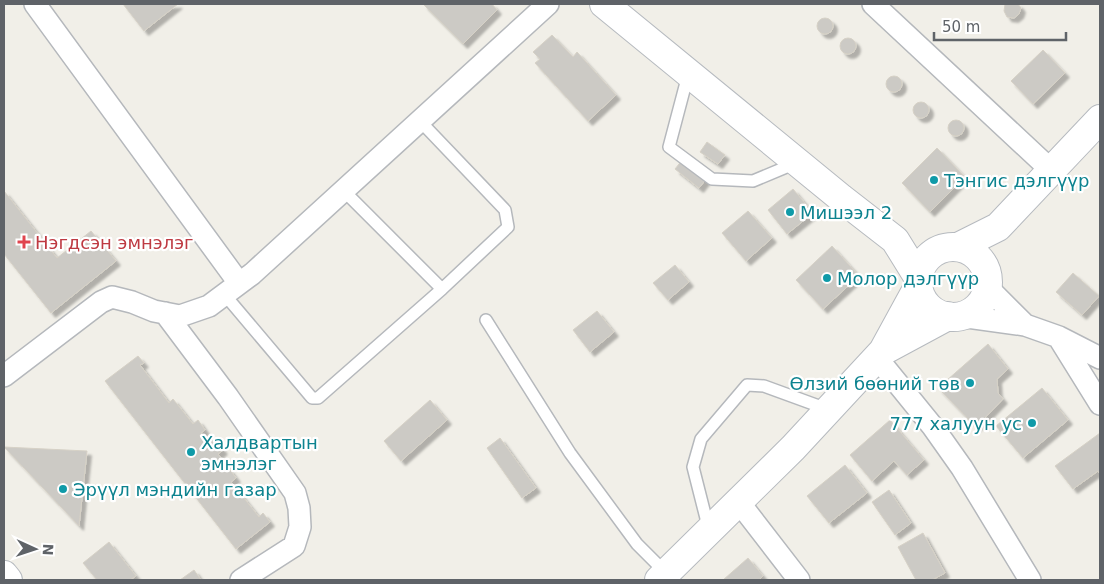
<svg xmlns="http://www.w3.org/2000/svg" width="1104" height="584" font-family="'DejaVu Sans',sans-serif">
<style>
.building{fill:#cccac5;stroke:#d6d1c6;filter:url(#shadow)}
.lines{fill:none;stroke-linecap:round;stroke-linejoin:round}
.lane-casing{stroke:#b5b8bc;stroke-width:14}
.street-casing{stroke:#b5b8bc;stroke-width:24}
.secondary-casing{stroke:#b6babf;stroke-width:30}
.lane{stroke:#fff;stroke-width:11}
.street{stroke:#fff;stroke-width:21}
.secondary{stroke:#fff;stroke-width:28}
.culture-dot{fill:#0f9aa8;stroke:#fff;stroke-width:2}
.health-dot{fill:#e0444e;stroke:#fff;stroke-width:2}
.labels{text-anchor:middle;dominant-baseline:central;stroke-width:4.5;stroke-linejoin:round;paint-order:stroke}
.culture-label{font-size:18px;fill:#0d838f;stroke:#fff;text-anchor:start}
.health-label{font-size:18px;fill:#be3a42;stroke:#fff;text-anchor:start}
</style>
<defs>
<filter id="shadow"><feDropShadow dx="4.5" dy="4.5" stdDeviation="1" flood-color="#0004"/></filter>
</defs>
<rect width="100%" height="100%" fill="#f1efe8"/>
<!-- building -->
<path class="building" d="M 123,4 L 178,4 L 144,31 Z
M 423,4 L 492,4 L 497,10 L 463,44 Z
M 1005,4 L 1018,4 L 1021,8 L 1019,14 L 1014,18 L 1007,17 L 1004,11 Z
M817 26a8 8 0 1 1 16 0a8 8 0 1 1-16 0Z
M 552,35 L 573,57 L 577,52 L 616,95 L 588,121 L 535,63 L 540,59 L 533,52 Z
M840 46a8 8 0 1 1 16 0a8 8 0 1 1-16 0Z
M 1043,50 L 1065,73 L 1033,104 L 1011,81 Z
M886 84a8 8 0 1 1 16 0a8 8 0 1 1-16 0Z
M913 110a8 8 0 1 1 16 0a8 8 0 1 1-16 0Z
M948 128a8 8 0 1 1 16 0a8 8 0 1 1-16 0Z
M 707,142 L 725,155 L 718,164 L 700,152 Z
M 937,148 L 965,177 L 930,212 L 902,183 Z
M 687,154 L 711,173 L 699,188 L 675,169 Z
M 793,189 L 813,213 L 787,234 L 768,210 Z
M 4,191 L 57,258 L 91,231 L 116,261 L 51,313 L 4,254 Z
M 748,211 L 772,238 L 746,261 L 722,233 Z
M 832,246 L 859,276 L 823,309 L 796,280 Z
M 675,265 L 689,282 L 668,300 L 653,283 Z
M 1073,273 L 1099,296 L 1082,315 L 1056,292 Z
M 597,311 L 614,332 L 590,352 L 573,330 Z
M 988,344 L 1008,369 L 997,379 L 998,393 L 1003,399 L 976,427 L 938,388 Z
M 138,356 L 144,363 L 140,365 L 169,403 L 173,399 L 193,424 L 198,420 L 205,430 L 201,433 L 207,441 L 212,436 L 223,450 L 218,454 L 236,478 L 231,482 L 259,517 L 263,513 L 270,522 L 236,549 L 105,381 Z
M 1042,388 L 1068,420 L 1023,458 L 996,426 Z
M 430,400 L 447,420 L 401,461 L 384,441 Z
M 890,420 L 924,460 L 907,475 L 894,461 L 872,481 L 850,455 Z
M 1100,433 L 1100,474 L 1098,471 L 1073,489 L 1055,466 Z
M 500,438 L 536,488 L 522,498 L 487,448 Z
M 4,447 L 87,451 L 79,526 Z
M 845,465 L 867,493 L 829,523 L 807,496 Z
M 889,490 L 911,523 L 895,535 L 872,502 Z
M 923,533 L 945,573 L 932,580 L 916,580 L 898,547 Z
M 109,542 L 136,576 L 130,580 L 97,580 L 83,563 Z
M 748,558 L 763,576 L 759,580 L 723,580 Z
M 194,570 L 201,580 L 180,580 Z"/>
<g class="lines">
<!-- lane casing -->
<g class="lane-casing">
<path id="lane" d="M 688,75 L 669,147 L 712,179 L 753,181 L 796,163
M 344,191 L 442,289
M 225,295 L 312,398 L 318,398 L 442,289 L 508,227 L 505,210 L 420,121
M 486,320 L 570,453 L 637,544 L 666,573
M 709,530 L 693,467 L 701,439 L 747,385 L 764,386 L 827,409"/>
</g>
<!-- street casing -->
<g class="street-casing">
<path id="street" d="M 35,4 L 239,283
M 873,4 L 1052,171
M 987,287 L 1025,325
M 165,313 L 228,397 L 295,493 L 299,508 L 300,527 L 294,546 L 241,580
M 960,316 L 1025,325 L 1059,337 L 1100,358
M 1059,338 L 1100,404
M 877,358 L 933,427 L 962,468 L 1030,580
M 4,376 L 101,302 L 112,297 L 132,302 L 154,311 L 180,316 L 209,306 L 252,274 L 548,4
M 738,501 L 799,580"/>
</g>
<!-- secondary casing -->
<g class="secondary-casing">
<path id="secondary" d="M 604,4 L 841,198 L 895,240 L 918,277
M 958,247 L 998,227 L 1100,119
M918 282a35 35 0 1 1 70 0a35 35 0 1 1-70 0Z
M 883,351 L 948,316
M 4,575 L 8,580
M 659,580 L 793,448 L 883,351 L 918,287"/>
</g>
<!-- lane -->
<use href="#lane" class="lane"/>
<!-- street -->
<use href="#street" class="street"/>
<!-- secondary -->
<use href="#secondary" class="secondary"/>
</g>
<!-- markers -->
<g class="culture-dot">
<circle cx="934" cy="180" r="5"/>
<circle cx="790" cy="212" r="5"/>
<circle cx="827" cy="278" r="5"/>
<circle cx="970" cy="383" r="5"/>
<circle cx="1032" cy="423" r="5"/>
<circle cx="191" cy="452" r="5"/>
<circle cx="63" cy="489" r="5"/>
</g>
<path class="health-dot" d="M21.5 234.5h5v5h5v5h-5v5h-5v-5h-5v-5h5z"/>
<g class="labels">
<!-- culture labels -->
<g class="culture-label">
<text x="944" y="180">Тэнгис дэлгүүр</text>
<text x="800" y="212">Мишээл 2</text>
<text x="837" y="278">Молор дэлгүүр</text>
<text x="960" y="383" text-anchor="end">Өлзий бөөний төв</text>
<text x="1022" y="423" text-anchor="end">777 халуун ус</text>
<text x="201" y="442">Халдвартын<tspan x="201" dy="21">эмнэлэг</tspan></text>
<text x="73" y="489">Эрүүл мэндийн газар</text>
</g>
<!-- health labels -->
<g class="health-label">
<text x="35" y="242">Нэгдсэн эмнэлэг</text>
</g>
</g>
<!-- border -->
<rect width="1104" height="584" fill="none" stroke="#5f6368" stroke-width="10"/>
<!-- north arrow -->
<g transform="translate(35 549) rotate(93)" stroke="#ffffff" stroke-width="4" paint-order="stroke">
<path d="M0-4L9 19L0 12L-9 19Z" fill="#5f6368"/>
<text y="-8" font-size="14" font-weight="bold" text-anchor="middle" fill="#5f6368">N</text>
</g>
<!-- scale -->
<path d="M934 32v8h132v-8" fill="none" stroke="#5f6368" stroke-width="2.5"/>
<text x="942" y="32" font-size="15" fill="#5f6368" stroke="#ffffff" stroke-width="4" paint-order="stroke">50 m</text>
</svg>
